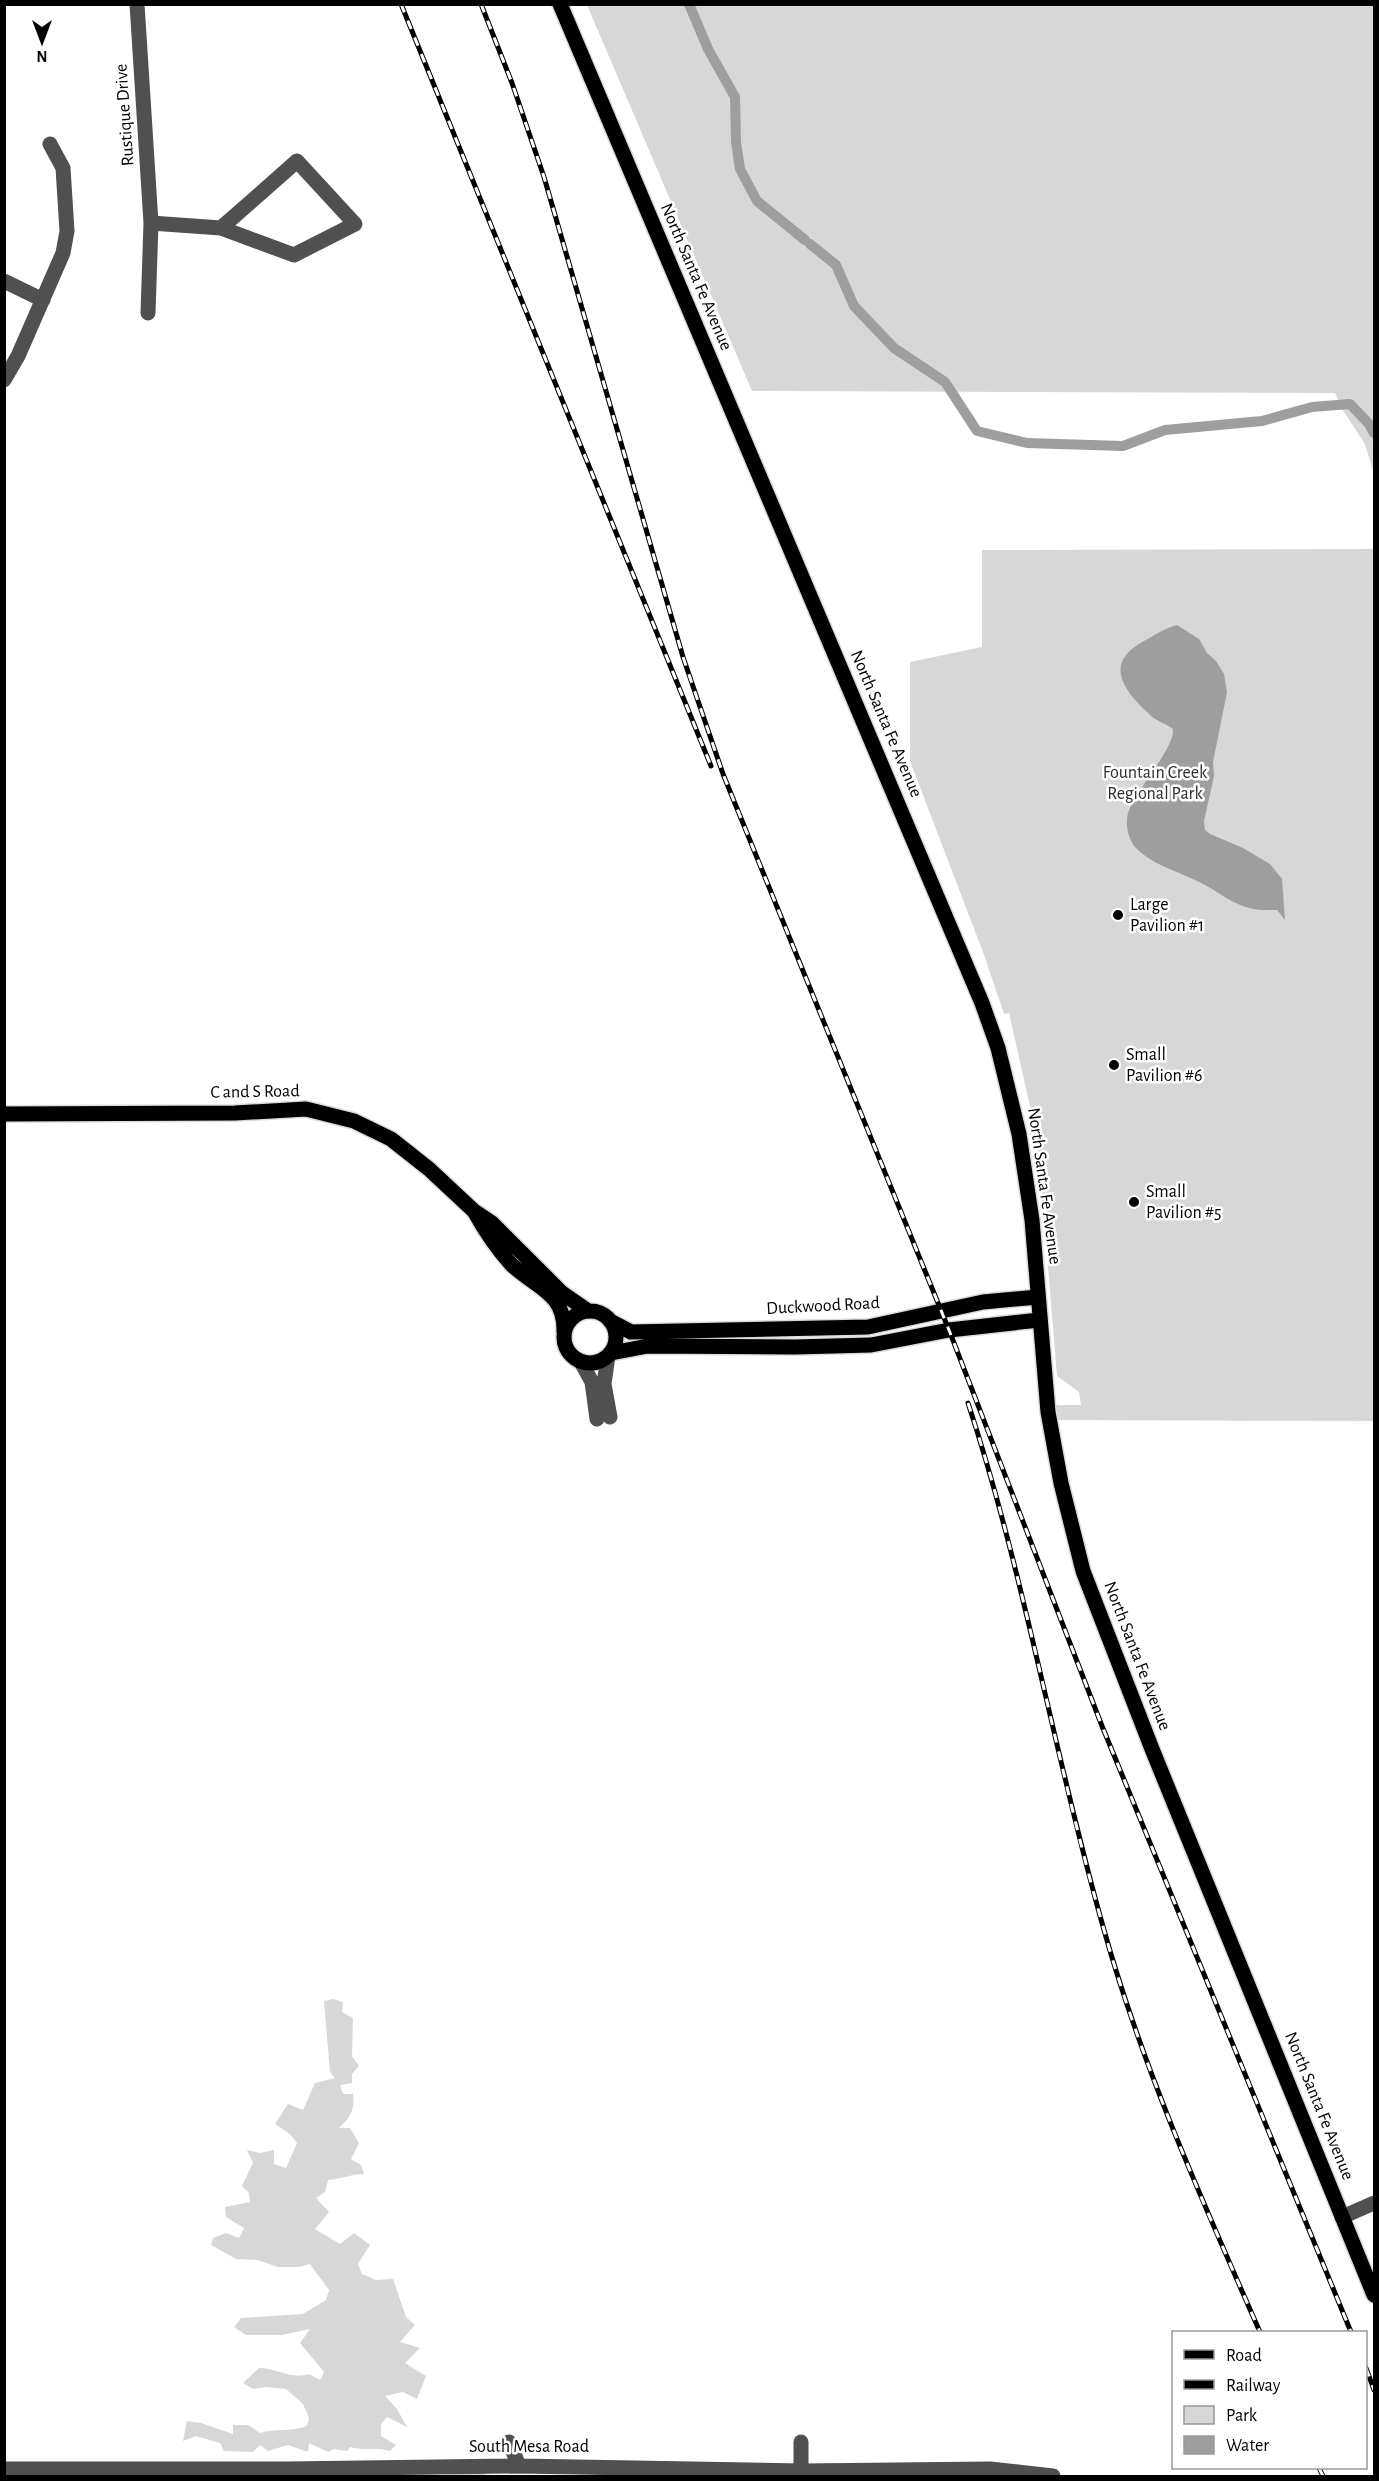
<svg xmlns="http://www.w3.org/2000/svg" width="1379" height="2481" font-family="'Alegreya Sans',sans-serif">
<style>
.green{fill:#d7d7d7}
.water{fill:#9e9e9e}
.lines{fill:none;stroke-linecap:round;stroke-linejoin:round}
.canal{stroke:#9e9e9e;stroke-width:10}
.major-casing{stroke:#dbdbdb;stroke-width:18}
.minor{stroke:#505050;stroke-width:15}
.major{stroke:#000;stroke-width:15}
.rail-casing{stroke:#000;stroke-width:5}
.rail{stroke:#fff;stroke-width:3;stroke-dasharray:9;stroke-linecap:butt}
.poi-dot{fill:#000;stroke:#fff;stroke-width:2}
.labels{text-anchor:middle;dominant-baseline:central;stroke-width:5;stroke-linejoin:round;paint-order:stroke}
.street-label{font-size:18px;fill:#000;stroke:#fff}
.park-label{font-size:18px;fill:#2e2e2e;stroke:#fff}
.poi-label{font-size:18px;fill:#000;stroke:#fff;text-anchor:start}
</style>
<rect width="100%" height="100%" fill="#fff"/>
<!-- green -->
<path class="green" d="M 587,5 L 1374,5 L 1374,474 L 1365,444 L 1342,409 L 1335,393 L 752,391 Z
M 1374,549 L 1374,1421 L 1058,1420 L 1055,1405 L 1081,1405 L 1079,1392 L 1057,1376 L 1041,1181 L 1032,1115 L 1009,1013 L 1004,1014 L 983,952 L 910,761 L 910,662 L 982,647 L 982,550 Z
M 333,1999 L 343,2002 L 342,2012 L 353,2018 L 352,2056 L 359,2066 L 352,2074 L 352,2083 L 340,2085 L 343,2094 L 353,2094 C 355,2109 351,2117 339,2128 L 350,2128 L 359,2143 L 351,2159 L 361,2165 L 364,2174 C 351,2174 341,2179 328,2180 L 325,2192 L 316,2198 L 329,2212 L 315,2229 L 340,2244 L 354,2233 L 370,2245 L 358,2264 L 362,2274 L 376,2280 L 393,2279 L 406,2317 L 415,2325 L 400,2342 L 420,2348 L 405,2363 L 426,2376 L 417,2399 L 403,2392 L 385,2396 L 397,2409 L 407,2427 L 387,2417 L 381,2424 L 381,2436 L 396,2445 L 390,2451 C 374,2447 367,2451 350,2447 L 347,2451 L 334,2449 L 328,2452 L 309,2443 L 308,2452 L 288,2445 L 268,2451 L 260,2445 L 253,2452 L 224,2451 L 220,2443 L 196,2436 L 183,2441 L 187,2421 L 201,2423 L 233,2434 L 233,2425 L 248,2425 L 260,2433 C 276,2428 291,2432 307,2426 L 309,2418 L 303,2404 L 286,2389 L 266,2387 L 253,2389 L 243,2383 L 259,2368 C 277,2368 291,2380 309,2374 L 320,2380 L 324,2372 L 300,2343 L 310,2329 L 282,2335 L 246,2335 L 234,2327 L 241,2318 L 303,2314 L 326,2300 L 329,2290 L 310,2264 L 299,2267 L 278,2267 L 257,2260 L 236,2259 L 211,2245 L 213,2238 L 226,2233 L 239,2238 L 244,2228 L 226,2217 L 225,2207 L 250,2202 L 249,2193 L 242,2186 L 253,2163 L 247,2150 L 260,2153 L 274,2150 L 274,2164 L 286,2168 L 297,2143 L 290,2134 L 275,2124 L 288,2104 L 303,2110 L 315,2083 L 335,2078 L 330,2072 L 324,2001 Z
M 483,2472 L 486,2476 L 236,2476 L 261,2474 L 429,2476 Z"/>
<!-- water -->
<path class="water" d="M 1177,625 L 1199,639 L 1207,653 L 1216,661 L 1224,674 L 1227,692 L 1213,762 L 1214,776 L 1204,821 L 1205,830 L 1210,834 L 1243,848 L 1270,864 L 1282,879 L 1285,920 L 1277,910 C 1266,910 1257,911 1246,907 C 1232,903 1218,892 1205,885 C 1184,873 1153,866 1136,848 C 1128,839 1125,825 1128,813 C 1136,789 1175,748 1173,729 C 1165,723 1156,721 1149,714 C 1123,690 1103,663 1144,641 C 1155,635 1165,628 1177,625 Z"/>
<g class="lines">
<!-- canal -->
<path class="canal" d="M 689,4 L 708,49 L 735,97 L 736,142 L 740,169 L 757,201 L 805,240
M 810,244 L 836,265 L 854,306 L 894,348 L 945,382 L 977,431 L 1027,443 L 1123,446 L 1165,430 L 1262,421 L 1312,407 L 1350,404 L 1369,424 L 1374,433"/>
<!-- major casing -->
<g class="major-casing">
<path id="major" d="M 560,4 L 982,1003 L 998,1048 L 1019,1134 L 1032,1220 L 1048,1412 L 1061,1483 L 1083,1571 L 1152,1749 L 1374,2295
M 4,1114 L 235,1113 L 306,1109 L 354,1121 L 391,1139 L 429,1169 L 474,1211 L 492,1223 L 562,1293 L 588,1311
M 474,1211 C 485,1231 497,1249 512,1265 C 536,1288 565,1292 564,1332
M564 1337a26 26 0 1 1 52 0a26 26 0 1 1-52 0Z
M 610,1321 L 631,1332 L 868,1327 L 983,1302 L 1038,1297
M 611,1353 L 648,1346 L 795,1347 L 871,1345 L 949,1330 L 1039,1320"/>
</g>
<!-- minor -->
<path class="minor" d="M 137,4 L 151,223 L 148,313
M 151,223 L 221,228 L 297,161 L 355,224 L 294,255 L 221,228
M 4,281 L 43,300
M 4,380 L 18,356 L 63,253 L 67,231 L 63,168 L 50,144
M 608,1356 L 604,1384 L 610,1417
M 581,1362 L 592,1382 L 597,1419
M 1342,2217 L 1374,2203
M 509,2442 L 519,2466
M 4,2469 L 287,2469 L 519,2466 L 801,2471 L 990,2469 L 1053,2476
M 801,2476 L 801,2442"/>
<!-- major -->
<use href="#major" class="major"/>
<!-- rail casing -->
<g class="rail-casing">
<path id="rail" d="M 401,4 L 711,766
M 481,4 L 512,83 L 544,177 L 683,657 L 723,774 L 949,1330 L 1102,1726 L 1351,2332
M 968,1403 C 1025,1576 1054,1755 1104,1930 C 1143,2069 1202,2200 1260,2332
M 1366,2368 L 1374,2390
M 1319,2468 L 1323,2476"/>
</g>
<!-- rail -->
<use href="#rail" class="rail"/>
</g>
<!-- markers -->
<g class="poi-dot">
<circle cx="1118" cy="915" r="6"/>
<circle cx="1114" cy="1065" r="6"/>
<circle cx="1134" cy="1202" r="6"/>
</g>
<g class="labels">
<!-- street labels -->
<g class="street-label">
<text transform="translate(125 115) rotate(-94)">Rustique Drive</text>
<text transform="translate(696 277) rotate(67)">North Santa Fe Avenue</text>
<text transform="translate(886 724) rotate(67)">North Santa Fe Avenue</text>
<text transform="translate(255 1092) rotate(-1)">C and S Road</text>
<text transform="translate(1044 1186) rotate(82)">North Santa Fe Avenue</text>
<text transform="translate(823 1306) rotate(-3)">Duckwood Road</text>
<text transform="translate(1137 1656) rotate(69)">North Santa Fe Avenue</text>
<text transform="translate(1319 2106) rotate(68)">North Santa Fe Avenue</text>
<text x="529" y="2447">South Mesa Road</text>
</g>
<!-- park labels -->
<g class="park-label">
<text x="1155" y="773">Fountain Creek<tspan x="1155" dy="21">Regional Park</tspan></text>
</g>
<!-- poi labels -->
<g class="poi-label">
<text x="1130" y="905">Large<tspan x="1130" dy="21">Pavilion #1</tspan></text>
<text x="1126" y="1055">Small<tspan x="1126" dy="21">Pavilion #6</tspan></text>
<text x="1146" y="1192">Small<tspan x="1146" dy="21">Pavilion #5</tspan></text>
</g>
</g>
<!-- border -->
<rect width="1379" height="2481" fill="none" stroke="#000000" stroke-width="12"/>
<!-- legend -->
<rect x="1172" y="2331" width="195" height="138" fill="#ffffff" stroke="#999999" stroke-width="1.5"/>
<rect x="1184" y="2350" width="30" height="9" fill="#000000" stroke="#999999" stroke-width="1.5"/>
<text x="1226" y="2361" font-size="18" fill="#000000">Road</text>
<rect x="1184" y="2380" width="30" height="9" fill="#000000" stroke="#999999" stroke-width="1.5"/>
<text x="1226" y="2391" font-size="18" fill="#000000">Railway</text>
<rect x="1184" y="2406" width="30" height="18" fill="#d7d7d7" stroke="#999999" stroke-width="1.5"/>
<text x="1226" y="2421" font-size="18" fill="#000000">Park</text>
<rect x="1184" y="2436" width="30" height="18" fill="#9e9e9e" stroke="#999999" stroke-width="1.5"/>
<text x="1226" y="2451" font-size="18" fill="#000000">Water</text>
<!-- north arrow -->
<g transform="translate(42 42) rotate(180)" stroke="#ffffff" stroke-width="4.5" paint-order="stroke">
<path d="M0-4.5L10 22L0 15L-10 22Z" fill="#000000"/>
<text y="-9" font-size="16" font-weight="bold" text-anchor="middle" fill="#000000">N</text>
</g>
</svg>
